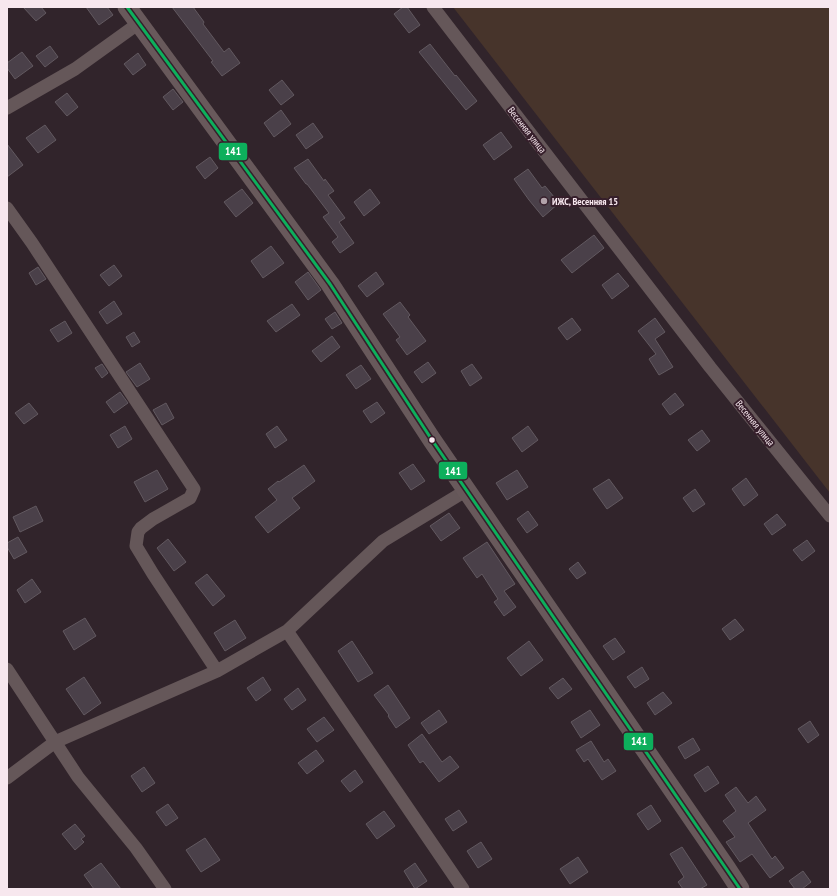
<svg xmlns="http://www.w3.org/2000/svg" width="837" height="896" font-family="'PT Sans Narrow',sans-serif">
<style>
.green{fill:#47342b}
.building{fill:#4a4049;stroke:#625960}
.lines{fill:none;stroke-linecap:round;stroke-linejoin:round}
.street{stroke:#655759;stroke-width:13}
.secondary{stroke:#68595b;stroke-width:19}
.bus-1-casing{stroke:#361f2b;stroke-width:6}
.bus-1{stroke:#0daf5c;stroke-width:3}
.poi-dot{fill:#b2a3aa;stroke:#361f2b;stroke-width:1.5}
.bus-dot{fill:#f7e7ee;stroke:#361f2b;stroke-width:1.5}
.labels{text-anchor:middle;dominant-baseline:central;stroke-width:4;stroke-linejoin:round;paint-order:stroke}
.street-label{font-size:10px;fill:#f7e7ee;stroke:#361f2b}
.poi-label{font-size:10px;font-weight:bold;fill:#f7e7ee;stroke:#361f2b;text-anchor:start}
.line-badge{stroke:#361f2b;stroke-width:1.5}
.badge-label{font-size:11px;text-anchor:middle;font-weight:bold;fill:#fff}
</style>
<rect width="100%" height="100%" fill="#31242b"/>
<!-- green -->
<path class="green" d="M 453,7 L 830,7 L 830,493 Z"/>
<!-- building -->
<path class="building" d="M 23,7 L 41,7 L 46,13 L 36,21 Z
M 86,7 L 107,7 L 113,15 L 99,25 Z
M 172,7 L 193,7 L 204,22 L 203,24 L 224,52 L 229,48 L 240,63 L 222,76 L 211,62 L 213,61 Z
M 403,7 L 407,7 L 420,25 L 409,33 L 394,14 Z
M 430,44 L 455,76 L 456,75 L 477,101 L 466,110 L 419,52 Z
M 50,46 L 58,57 L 45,67 L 36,56 Z
M 22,52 L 33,66 L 15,79 L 7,68 L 7,63 Z
M 138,53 L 146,65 L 133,75 L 124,64 Z
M 282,80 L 294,95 L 281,105 L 269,90 Z
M 173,89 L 183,102 L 173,110 L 163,97 Z
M 67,93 L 78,107 L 67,116 L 55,102 Z
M 281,110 L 291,124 L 274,137 L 264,123 Z
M 313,123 L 323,137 L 306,149 L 296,135 Z
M 45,125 L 56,140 L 38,153 L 26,138 Z
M 501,132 L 512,147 L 494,160 L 483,145 Z
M 7,144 L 23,165 L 7,177 Z
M 210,157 L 218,168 L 205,179 L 196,167 Z
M 308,159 L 324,181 L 325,179 L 334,191 L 328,195 L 345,218 L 339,222 L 354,243 L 340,253 L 332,242 L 338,237 L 323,217 L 329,213 L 307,184 L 306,184 L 294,168 Z
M 528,169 L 542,188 L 545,186 L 559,203 L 543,217 L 529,200 L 514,179 Z
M 242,189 L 253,203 L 236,217 L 224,202 Z
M 370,189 L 380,203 L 364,216 L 354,202 Z
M 594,235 L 604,248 L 572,273 L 561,260 Z
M 271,246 L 284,263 L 263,278 L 251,261 Z
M 114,265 L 122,276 L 109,286 L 100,275 Z
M 38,267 L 46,279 L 36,285 L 29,273 Z
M 308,272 L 321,290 L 308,300 L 295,282 Z
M 376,272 L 384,284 L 367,297 L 358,286 Z
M 618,273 L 629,286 L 612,299 L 602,285 Z
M 114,301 L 122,314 L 107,324 L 99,312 Z
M 400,302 L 410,315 L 408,317 L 426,341 L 407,355 L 396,340 L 400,337 L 383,314 Z
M 292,304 L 300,315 L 276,332 L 267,321 Z
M 335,312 L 342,323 L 332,329 L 325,319 Z
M 572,318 L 581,330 L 567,340 L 558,328 Z
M 655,318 L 665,332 L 655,339 L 673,367 L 659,375 L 649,359 L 656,354 L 638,331 Z
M 65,321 L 72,333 L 58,342 L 50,330 Z
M 134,332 L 140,342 L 132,347 L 126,337 Z
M 332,336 L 340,347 L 321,362 L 312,351 Z
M 428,362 L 436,373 L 422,383 L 414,372 Z
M 140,363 L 150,379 L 137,387 L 126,372 Z
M 102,364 L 108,373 L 102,378 L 95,368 Z
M 472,364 L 482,378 L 470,386 L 461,371 Z
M 361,365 L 371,379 L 356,389 L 346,375 Z
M 120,392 L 128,403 L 114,413 L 106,402 Z
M 675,393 L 684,405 L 670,415 L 662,404 Z
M 377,402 L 385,413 L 371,423 L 363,411 Z
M 29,403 L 38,414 L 24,424 L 15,413 Z
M 166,403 L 174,418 L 162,425 L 153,410 Z
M 125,426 L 132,439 L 118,448 L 110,435 Z
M 277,426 L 287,440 L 275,448 L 266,434 Z
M 528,426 L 538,440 L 522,452 L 512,438 Z
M 702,430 L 710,441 L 697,451 L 688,440 Z
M 413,464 L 425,481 L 411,490 L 399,473 Z
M 304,465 L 315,481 L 292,498 L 300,508 L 268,533 L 255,517 L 277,500 L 268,489 L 278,481 L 279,482 Z
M 157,470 L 168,489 L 145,502 L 134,482 Z
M 517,470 L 528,487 L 507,500 L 496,483 Z
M 746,478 L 758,495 L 744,506 L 732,489 Z
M 609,479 L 623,498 L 607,509 L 593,489 Z
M 695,489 L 705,504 L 693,512 L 683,498 Z
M 36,506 L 43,521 L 20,532 L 13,517 Z
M 528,511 L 538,525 L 527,533 L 517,519 Z
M 449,513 L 460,528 L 441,541 L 430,526 Z
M 777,514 L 786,525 L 772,535 L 764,524 Z
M 18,537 L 27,552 L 14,559 L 7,547 L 7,543 Z
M 168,539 L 186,562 L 174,571 L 157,548 Z
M 807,540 L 815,551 L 802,561 L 793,550 Z
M 487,542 L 515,584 L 504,591 L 516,607 L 504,616 L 494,602 L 498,599 L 482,574 L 477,578 L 463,558 Z
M 578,562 L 586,573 L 577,579 L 569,569 Z
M 207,574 L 225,596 L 213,606 L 195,583 Z
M 32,579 L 41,592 L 25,603 L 17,590 Z
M 85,618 L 96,636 L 74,650 L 63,631 Z
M 735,619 L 744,630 L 730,640 L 722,629 Z
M 235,620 L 246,638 L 225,651 L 214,633 Z
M 615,638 L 625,652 L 613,660 L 603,646 Z
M 352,641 L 373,673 L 358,682 L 338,651 Z
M 529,641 L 543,660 L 521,676 L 507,658 Z
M 642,667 L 649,679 L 635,688 L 627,677 Z
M 84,677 L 101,703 L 84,715 L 66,689 Z
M 263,677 L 271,690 L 256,701 L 247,688 Z
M 563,678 L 572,689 L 558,699 L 549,688 Z
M 388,685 L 410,718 L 396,728 L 388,716 L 389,715 L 374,695 Z
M 298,688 L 306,700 L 292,710 L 284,699 Z
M 663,692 L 672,703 L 655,715 L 647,703 Z
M 439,710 L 447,722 L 429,734 L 421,723 Z
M 590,710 L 600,725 L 581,738 L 571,722 Z
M 324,717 L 334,730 L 317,742 L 307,729 Z
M 810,721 L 819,735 L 808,743 L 798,729 Z
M 422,734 L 442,762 L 450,756 L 459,767 L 439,782 L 423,761 L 420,763 L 408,745 Z
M 693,738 L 700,750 L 685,759 L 678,747 Z
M 591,741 L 604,762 L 608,759 L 616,771 L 602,780 L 588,759 L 584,762 L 576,750 Z
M 316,750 L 324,761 L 307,774 L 298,763 Z
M 708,766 L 719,783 L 705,792 L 694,775 Z
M 144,767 L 155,783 L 142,792 L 131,776 Z
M 355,770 L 363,782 L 350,792 L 341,781 Z
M 736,787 L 748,803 L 756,796 L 766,810 L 748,823 L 772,859 L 775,856 L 784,868 L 770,878 L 752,854 L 740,862 L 726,842 L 735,837 L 723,821 L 736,811 L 725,795 Z
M 168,804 L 178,818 L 166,826 L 156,812 Z
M 651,805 L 661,821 L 648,830 L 637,814 Z
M 459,810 L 467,822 L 453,831 L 445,819 Z
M 384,811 L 395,826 L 377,839 L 366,824 Z
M 75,824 L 85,836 L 81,839 L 84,842 L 75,850 L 62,834 Z
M 205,838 L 220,860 L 201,872 L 186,850 Z
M 481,842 L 492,859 L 478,868 L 467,851 Z
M 682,847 L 707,885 L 700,889 L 683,889 L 678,882 L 684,877 L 670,854 Z
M 578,857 L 588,872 L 570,884 L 560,869 Z
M 101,863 L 121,889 L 94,889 L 84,875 Z
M 415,863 L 427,881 L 415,889 L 404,871 Z
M 803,871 L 811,882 L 802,889 L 795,889 L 789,881 Z"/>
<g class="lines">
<!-- street -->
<path class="street" d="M 433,7 L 710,367 L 830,516
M 7,108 L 75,69 L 139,23
M 7,208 L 32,243 L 194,489 L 190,498 L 153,519 L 141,528 L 138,532 L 136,546 L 153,574 L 217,671
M 287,631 L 463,889
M 7,669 L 78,777 L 136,848 L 165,889
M 7,778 L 55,742 L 217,671 L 287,631 L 383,541 L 467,490"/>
<!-- secondary -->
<path class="secondary" d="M 127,7 L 330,284 L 432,440 L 727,869 L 740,889"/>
<!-- bus-1 casing -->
<g class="bus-1-casing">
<path id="bus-1" d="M 127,7 L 330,284 L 432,440 L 740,889"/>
</g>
<!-- bus-1 -->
<use href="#bus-1" class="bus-1"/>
</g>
<!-- markers -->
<circle class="poi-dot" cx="544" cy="201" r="4"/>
<circle class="bus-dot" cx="432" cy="440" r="3.5"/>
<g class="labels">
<!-- street labels -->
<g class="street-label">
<text transform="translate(527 130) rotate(52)">Весенняя улица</text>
<text transform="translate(755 423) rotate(51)">Весенняя улица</text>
</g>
<!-- poi labels -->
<g class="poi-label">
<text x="552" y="201">ИЖС, Весенняя 15</text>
</g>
</g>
<g class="line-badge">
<rect x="218" y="142" width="30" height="19" rx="4" fill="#0daf5c"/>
<rect x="438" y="461" width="30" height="19" rx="4" fill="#0daf5c"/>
<rect x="623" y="732" width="31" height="19" rx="4" fill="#0daf5c"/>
</g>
<g class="badge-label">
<text x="233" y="155">141</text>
<text x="453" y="475">141</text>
<text x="639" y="745">141</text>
</g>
<!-- border -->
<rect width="837" height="896" fill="none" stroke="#f7e7ee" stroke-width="16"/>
</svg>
